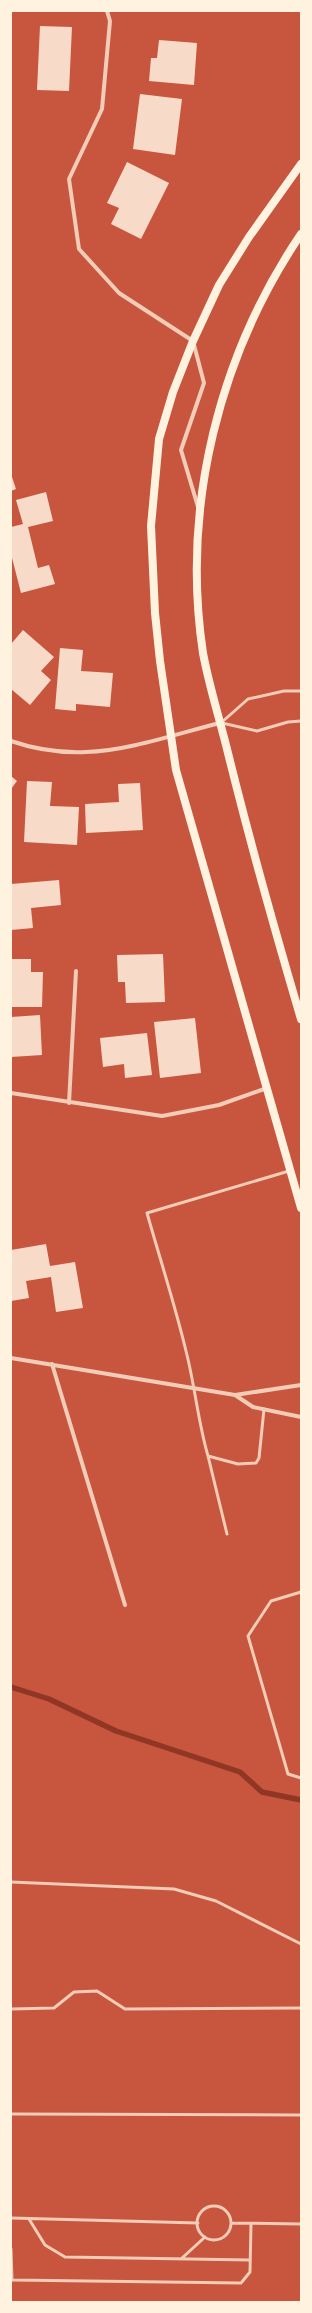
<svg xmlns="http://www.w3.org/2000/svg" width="312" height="2313" font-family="Mulish,sans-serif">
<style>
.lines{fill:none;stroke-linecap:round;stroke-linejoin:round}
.stream{stroke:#8f3625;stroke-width:5.5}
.building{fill:#f7dbc8}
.service{stroke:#f1ccb7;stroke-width:3}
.minor{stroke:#f1ccb7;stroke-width:4}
.secondary{stroke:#fff3e0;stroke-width:8}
</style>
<rect width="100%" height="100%" fill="#c8553d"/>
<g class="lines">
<!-- stream -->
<path class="stream" d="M 11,1687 L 49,1699 L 116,1731 L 240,1772 L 262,1792 L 301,1800"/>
</g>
<!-- building -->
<path class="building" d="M 40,26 L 72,27 L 69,91 L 37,90 Z
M 159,40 L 197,43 L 194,85 L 149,81 L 151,58 L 157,58 Z
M 140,94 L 182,99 L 175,155 L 133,149 Z
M 127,162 L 169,183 L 141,239 L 111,224 L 119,208 L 107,203 Z
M 11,474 L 16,489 L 11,491 Z
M 46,492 L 53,521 L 28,527 L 38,568 L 49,565 L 55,584 L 21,593 L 11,554 L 11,527 L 23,524 L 16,500 Z
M 23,630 L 54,657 L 41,671 L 51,680 L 30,705 L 11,689 L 11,644 Z
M 60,648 L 83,650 L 81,671 L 113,673 L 110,707 L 76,704 L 76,711 L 55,709 Z
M 11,776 L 17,781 L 11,789 Z
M 27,781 L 52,782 L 50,806 L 79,807 L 77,845 L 24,842 Z
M 140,783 L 143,830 L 86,833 L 85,804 L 119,802 L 118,784 Z
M 59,880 L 61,905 L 31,908 L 33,928 L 11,930 L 11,884 Z
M 163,954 L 165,1002 L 126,1003 L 125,982 L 118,982 L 117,955 Z
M 11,959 L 31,959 L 31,972 L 43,972 L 42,1007 L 11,1007 Z
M 40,1015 L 42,1055 L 11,1057 L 11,1017 Z
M 195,1018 L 201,1073 L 160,1078 L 154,1022 Z
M 147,1033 L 152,1075 L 125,1078 L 124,1064 L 103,1067 L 100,1038 Z
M 46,1244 L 50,1266 L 75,1262 L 83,1308 L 56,1312 L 51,1277 L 26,1281 L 29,1298 L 11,1301 L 11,1250 Z"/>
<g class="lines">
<!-- service -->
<path class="service" d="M 222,722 L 248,699 L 284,691 L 301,691
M 222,723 L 257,731 L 288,722 L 301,721
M 264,1409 L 259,1458 L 256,1463 L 238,1464 L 208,1456 C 198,1422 195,1386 186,1351 C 175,1305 160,1259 147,1213 L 289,1171
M 208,1456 L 227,1534
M 301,1592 L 271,1601 L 248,1636 L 288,1774 L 301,1778
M 11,1882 L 174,1889 L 216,1901 L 301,1944
M 11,2009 L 54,2008 L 74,1992 L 97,1991 L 125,2009 L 301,2008
M 11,2114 L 301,2115
M197 2223a17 17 0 1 1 34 0a17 17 0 1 1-34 0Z
M 11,2218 L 198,2223
M 29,2219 L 45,2245 L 65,2257 L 250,2260
M 231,2223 L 301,2224
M 11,2249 L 12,2280 L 241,2283 L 250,2272 L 251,2224
M 181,2259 L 205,2237"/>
<!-- minor -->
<path class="minor" d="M 107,11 L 110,21 L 102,109 L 69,179 L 79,249 L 119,293 L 193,341 L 204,383 L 181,450 L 198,507
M 11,741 C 34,749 62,753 86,752 C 128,751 179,733 220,723
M 11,1093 L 162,1116 L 219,1105 L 267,1088
M 69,1103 L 76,971
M 11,1358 L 235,1395 L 301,1385
M 52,1364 L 125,1605
M 235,1395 L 253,1407 L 301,1417"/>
<!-- secondary -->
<path class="secondary" d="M 301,164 L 249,237 L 219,285 L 193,341 L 173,392 L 159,439 L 151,526 L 155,613 L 160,661 L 176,770 L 301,1208
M 301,234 C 219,355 181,507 203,653 C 209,686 220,720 228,753 C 250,842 275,931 301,1019"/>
</g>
<!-- border -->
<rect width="312" height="2313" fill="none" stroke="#fff3e0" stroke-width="24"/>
</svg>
